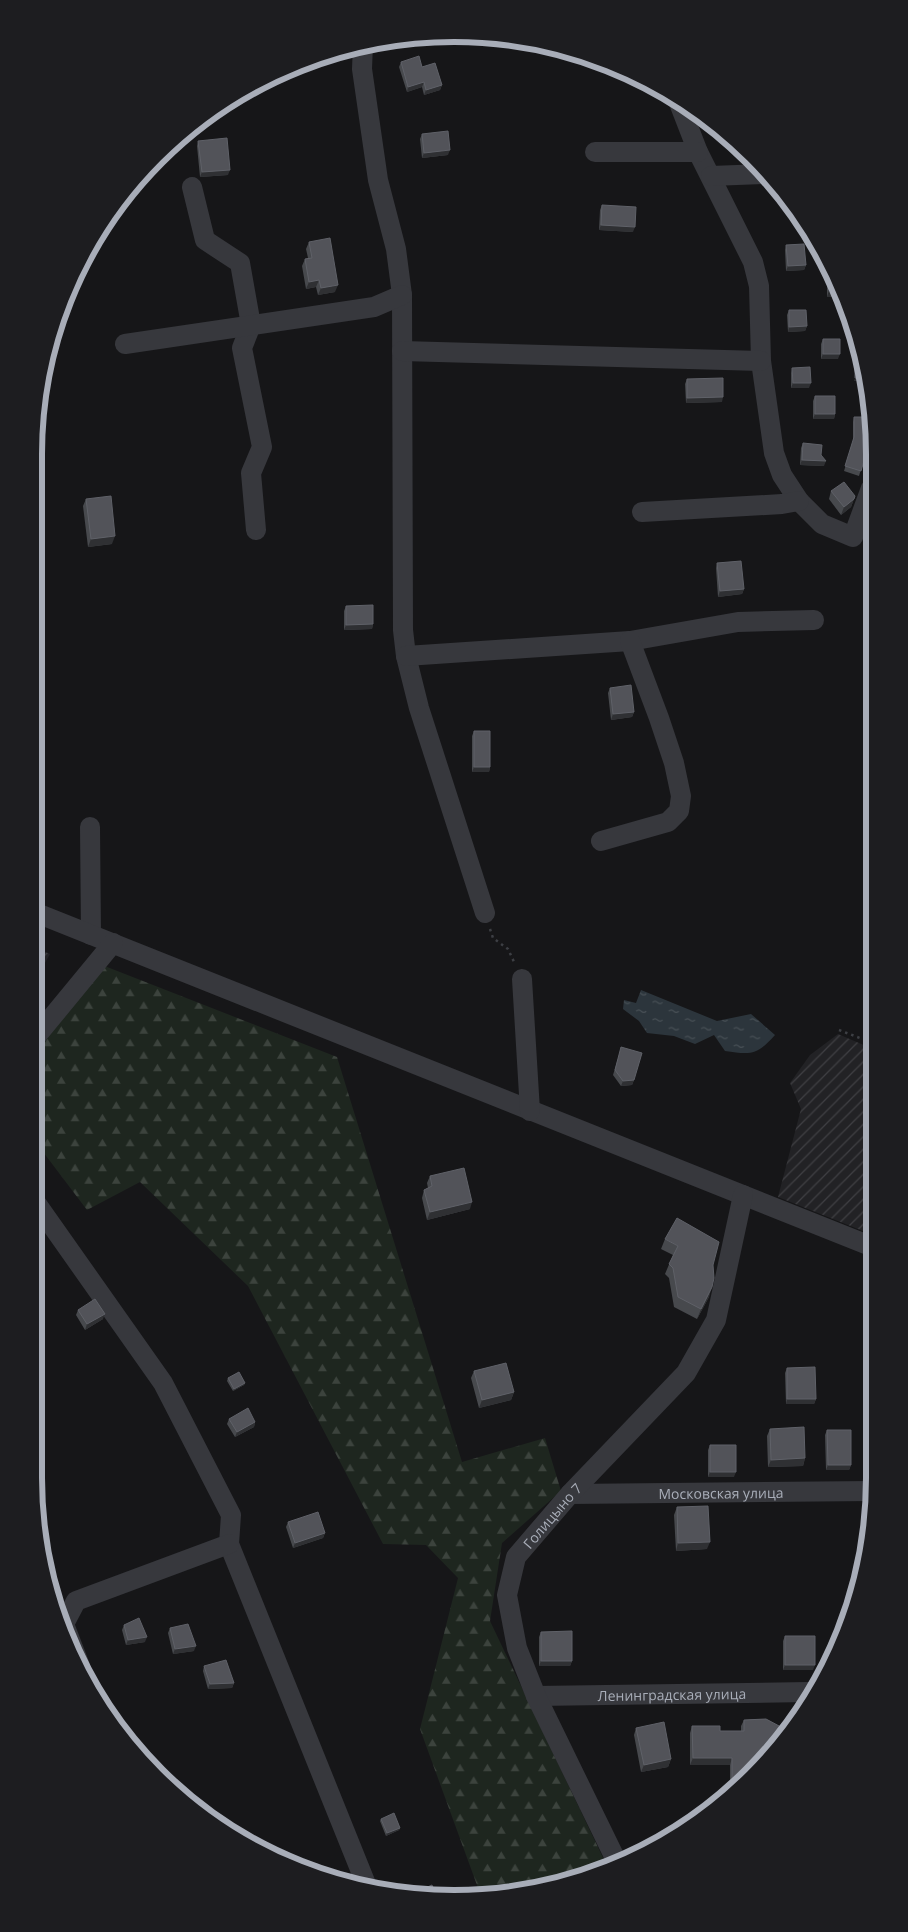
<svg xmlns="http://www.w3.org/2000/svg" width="908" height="1932" font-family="'Open Sans',sans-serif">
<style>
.industrial{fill:url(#industrial-furrows)}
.forest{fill:url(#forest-firs)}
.water{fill:url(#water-ripples)}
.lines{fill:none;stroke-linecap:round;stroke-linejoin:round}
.path{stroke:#3d3f44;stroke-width:2.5;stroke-dasharray:2.5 4;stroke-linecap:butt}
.minor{stroke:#37383d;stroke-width:20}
.wall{fill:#47494d}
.shaded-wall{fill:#2f3033}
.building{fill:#525359;stroke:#5f6168}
.labels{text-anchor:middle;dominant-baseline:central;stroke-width:5;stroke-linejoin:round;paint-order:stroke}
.street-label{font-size:14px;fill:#a8adb8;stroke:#111113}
.rim{fill:none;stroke:#a8adb8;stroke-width:6}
</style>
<defs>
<pattern id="industrial-furrows" width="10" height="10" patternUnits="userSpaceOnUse" patternTransform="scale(1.25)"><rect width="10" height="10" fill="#222225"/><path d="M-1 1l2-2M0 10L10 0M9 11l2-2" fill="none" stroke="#3f3f43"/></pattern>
<pattern id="forest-firs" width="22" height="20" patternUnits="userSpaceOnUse" patternTransform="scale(1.25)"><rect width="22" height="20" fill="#1e261f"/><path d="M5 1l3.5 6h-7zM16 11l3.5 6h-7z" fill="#3c433d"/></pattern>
<pattern id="water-ripples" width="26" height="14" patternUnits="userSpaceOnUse" patternTransform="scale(1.25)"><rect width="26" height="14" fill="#2c353c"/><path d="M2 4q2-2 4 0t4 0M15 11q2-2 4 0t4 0" fill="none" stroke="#485056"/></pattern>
</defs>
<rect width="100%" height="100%" fill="#161618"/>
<!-- industrial -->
<path class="industrial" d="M 34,947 L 50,954 L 34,982 Z
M 838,1034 L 873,1049 L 873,1235 L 778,1197 L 801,1109 L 790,1083 L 810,1055 Z"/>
<!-- forest -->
<path class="forest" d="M 102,965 L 337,1057 L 462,1462 L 545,1438 L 561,1491 L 502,1543 L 490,1621 L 606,1864 L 536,1890 L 481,1896 L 420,1729 L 458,1578 L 426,1545 L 383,1544 L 248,1286 L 140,1182 L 87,1210 L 34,1140 L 34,1047 Z"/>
<!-- water -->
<path class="water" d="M 641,990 L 717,1021 L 751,1014 L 775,1035 C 757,1055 752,1055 725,1051 L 714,1035 L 695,1044 L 674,1036 L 647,1033 L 639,1021 L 623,1009 L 624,1000 L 636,1003 Z"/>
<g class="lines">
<!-- path -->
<path class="path" d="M 490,929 L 493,938 L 508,949 L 515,964
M 839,1030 L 873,1043"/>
<!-- minor -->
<g class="minor">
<path d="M 363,44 L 362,69 L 378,180 L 396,249 L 402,295 L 403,630 L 406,656 L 419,708 L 485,913"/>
<path d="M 679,103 L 698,152 L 753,262 L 759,286 L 761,361 L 774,453 L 782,475 L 799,501 L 822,524 L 853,537 L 871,488"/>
<path d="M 595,152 L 698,152"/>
<path d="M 711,176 L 763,174"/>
<path d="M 192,187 L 205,240 L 240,263 L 251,325 L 242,348 L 262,447 L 251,473 L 256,530"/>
<path d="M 125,344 L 374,307 L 402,295"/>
<path d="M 402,351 L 761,361"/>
<path d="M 642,512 L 782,504 L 799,501"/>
<path d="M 406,656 L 630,641 L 738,622 L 814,620"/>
<path d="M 90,827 L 91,935"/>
<path d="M 601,841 L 668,822 L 679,811 L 681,796 L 674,763 L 659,718 L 630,641"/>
<path d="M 34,912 L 873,1247"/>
<path d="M 522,979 L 530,1111"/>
<path d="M 34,1039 L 113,943"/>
<path d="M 34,1200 L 163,1383 L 231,1515 L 229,1544 L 368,1889"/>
<path id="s1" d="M 570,1494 L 873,1491"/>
<path d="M 80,1666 L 64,1624 L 76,1601 L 229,1544"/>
<path id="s2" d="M 536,1696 L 809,1692"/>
<path id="s3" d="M 616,1860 L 536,1696 L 517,1648 L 507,1595 L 516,1557 L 570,1494 L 686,1373 L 716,1320 L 743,1195"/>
</g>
</g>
<!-- wall -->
<path class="wall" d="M 401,62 L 422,67 L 442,85 L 440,90 L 424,95 L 422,87 L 407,92 L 399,67 Z
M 422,134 L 448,155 L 422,158 L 420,139 Z
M 198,141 L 228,175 L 200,177 L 197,146 Z
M 602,205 L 633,232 L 599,230 L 600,210 Z
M 309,242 L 335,292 L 318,295 L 316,287 L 306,289 L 302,266 L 305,259 L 308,258 L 306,249 Z
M 786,245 L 806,265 L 804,270 L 786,271 L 785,250 Z
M 829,274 L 843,297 L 827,297 L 827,282 Z
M 789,310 L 807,326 L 805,331 L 788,332 L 787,315 Z
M 823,339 L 838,359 L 821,359 L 821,344 Z
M 792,368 L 809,388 L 791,388 L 791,373 Z
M 687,379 L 722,402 L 686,403 L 685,384 Z
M 865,395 L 871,399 L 865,411 L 864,398 Z
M 815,396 L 835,414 L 834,419 L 813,419 L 813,401 Z
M 854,417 L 871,442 L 869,442 L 859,476 L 844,471 L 853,442 L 853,422 Z
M 803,443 L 821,455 L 824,466 L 800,465 L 801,448 Z
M 831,491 L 855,496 L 851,507 L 841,515 L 829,499 Z
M 86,499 L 112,544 L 88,547 L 83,506 Z
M 717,563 L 744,589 L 742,594 L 718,597 L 716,568 Z
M 346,606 L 373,624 L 372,629 L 344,630 L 344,611 Z
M 610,688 L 634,712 L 632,717 L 611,720 L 608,693 Z
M 474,731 L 490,767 L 489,772 L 472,772 L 472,736 Z
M 620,1052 L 634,1080 L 632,1085 L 621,1086 L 613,1075 Z
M 430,1176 L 470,1209 L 427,1220 L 422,1198 L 424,1190 L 428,1188 L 427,1183 Z
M 665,1239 L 713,1265 L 709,1297 L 697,1319 L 674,1307 L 669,1278 L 665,1274 L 673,1255 L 661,1249 Z
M 78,1310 L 103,1319 L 85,1330 L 76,1315 Z
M 787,1368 L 816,1399 L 814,1404 L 786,1404 L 785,1373 Z
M 474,1371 L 514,1392 L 511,1400 L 479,1408 L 471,1378 Z
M 228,1378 L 245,1383 L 244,1385 L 233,1391 L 227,1381 Z
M 229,1419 L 255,1422 L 254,1427 L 235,1437 L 227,1424 Z
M 770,1429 L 805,1458 L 803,1466 L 768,1467 L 767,1436 Z
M 827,1430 L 851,1465 L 849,1470 L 826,1470 L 825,1435 Z
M 710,1445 L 734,1477 L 708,1477 L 708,1450 Z
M 677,1507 L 707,1549 L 676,1551 L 674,1515 Z
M 288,1522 L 325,1533 L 323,1538 L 293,1548 L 286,1527 Z
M 124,1625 L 145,1642 L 126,1645 L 122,1630 Z
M 170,1628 L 194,1651 L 173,1654 L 168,1633 Z
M 541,1632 L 572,1661 L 570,1666 L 539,1666 L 539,1637 Z
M 785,1636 L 813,1670 L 783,1670 L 783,1641 Z
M 204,1666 L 234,1683 L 232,1688 L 208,1689 L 203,1671 Z
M 766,1719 L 732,1786 L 730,1786 L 730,1765 L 690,1765 L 690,1733 L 692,1726 L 720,1731 L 741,1731 L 741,1726 L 744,1720 Z
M 636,1728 L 671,1759 L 668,1767 L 641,1772 L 634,1735 Z
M 381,1819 L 400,1828 L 399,1830 L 386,1836 L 380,1821 Z"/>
<!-- shaded-wall -->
<path class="shaded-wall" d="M 424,82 L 422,87 L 407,92 L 408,87 Z
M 442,85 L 440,90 L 424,95 L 426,90 Z
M 450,150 L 448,155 L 422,158 L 424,153 Z
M 230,170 L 228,175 L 200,177 L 202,172 Z
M 601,225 L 635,227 L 633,232 L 599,230 Z
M 806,265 L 804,270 L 786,271 L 788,266 Z
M 319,280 L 316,287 L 306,289 L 309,282 Z
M 338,285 L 335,292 L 318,295 L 321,288 Z
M 829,290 L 840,290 L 843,297 L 827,297 Z
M 807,326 L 805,331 L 788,332 L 789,327 Z
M 823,354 L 840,354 L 838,359 L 821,359 Z
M 855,378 L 865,378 L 866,381 L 854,381 Z
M 793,383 L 811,383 L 809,388 L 791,388 Z
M 723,397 L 722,402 L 686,403 L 687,398 Z
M 871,408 L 871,411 L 865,411 L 866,409 Z
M 815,414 L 835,414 L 834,419 L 813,419 Z
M 802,460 L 826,461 L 824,466 L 800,465 Z
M 854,499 L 851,507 L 841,515 L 844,507 Z
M 115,536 L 112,544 L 88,547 L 91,539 Z
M 744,589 L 742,594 L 718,597 L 720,591 Z
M 373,624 L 372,629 L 344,630 L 346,625 Z
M 634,712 L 632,717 L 611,720 L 613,714 Z
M 474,767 L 490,767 L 489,772 L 472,772 Z
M 634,1080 L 632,1085 L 621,1086 L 623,1081 Z
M 472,1202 L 470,1209 L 427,1220 L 430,1212 Z
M 712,1287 L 709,1297 L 697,1319 L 701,1309 Z
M 105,1314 L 103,1319 L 85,1330 L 87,1324 Z
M 245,1383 L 244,1385 L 233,1391 L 234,1389 Z
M 514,1392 L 511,1400 L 479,1408 L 482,1400 Z
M 787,1399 L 816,1399 L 814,1404 L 786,1404 Z
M 255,1422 L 254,1427 L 235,1437 L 237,1432 Z
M 805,1458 L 803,1466 L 768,1467 L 771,1460 Z
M 828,1465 L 851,1465 L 849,1470 L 826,1470 Z
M 710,1472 L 736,1472 L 734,1477 L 708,1477 Z
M 325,1533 L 323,1538 L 293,1548 L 295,1543 Z
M 710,1542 L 707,1549 L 676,1551 L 678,1543 Z
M 147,1637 L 145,1642 L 126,1645 L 128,1640 Z
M 196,1646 L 194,1651 L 173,1654 L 175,1649 Z
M 541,1661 L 572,1661 L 570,1666 L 539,1666 Z
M 785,1665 L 815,1665 L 813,1670 L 783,1670 Z
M 234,1683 L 232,1688 L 208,1689 L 210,1684 Z
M 693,1758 L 732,1758 L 730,1765 L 690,1765 Z
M 671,1759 L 668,1767 L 641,1772 L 644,1765 Z
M 732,1779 L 740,1779 L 732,1786 L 730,1786 Z
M 400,1828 L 399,1830 L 386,1836 L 387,1833 Z"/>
<!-- building -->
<path class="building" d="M 419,56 L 422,67 L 435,63 L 442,85 L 426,90 L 424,82 L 408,87 L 401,62 Z
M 448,131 L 450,150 L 424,153 L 422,134 Z
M 227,138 L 230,170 L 202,172 L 198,141 Z
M 602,205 L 636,207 L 635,227 L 601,225 Z
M 330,238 L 338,285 L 321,288 L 319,280 L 309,282 L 305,259 L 312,258 L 309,242 Z
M 804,244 L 806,265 L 788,266 L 786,245 Z
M 829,274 L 831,274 L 840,290 L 829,290 Z
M 789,310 L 806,310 L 807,326 L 789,327 Z
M 823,339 L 840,339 L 840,354 L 823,354 Z
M 855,366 L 862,366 L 865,378 L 855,378 Z
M 810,367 L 811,383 L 793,383 L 792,368 Z
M 723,378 L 723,397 L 687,398 L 687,379 Z
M 865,395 L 870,395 L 871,399 L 871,408 L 866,409 Z
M 815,396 L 835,396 L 835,414 L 815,414 Z
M 854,417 L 871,417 L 871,437 L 861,471 L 845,466 L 854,437 Z
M 803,443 L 822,445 L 821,455 L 826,461 L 802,460 Z
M 844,482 L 855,496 L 854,499 L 844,507 L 831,491 Z
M 111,496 L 115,536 L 91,539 L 86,499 Z
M 741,561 L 744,589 L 720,591 L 717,563 Z
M 373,605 L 373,624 L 346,625 L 346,606 Z
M 631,685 L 634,712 L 613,714 L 610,688 Z
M 474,731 L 490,731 L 490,767 L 474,767 Z
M 621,1047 L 642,1053 L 634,1080 L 623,1081 L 615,1070 Z
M 464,1168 L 472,1202 L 430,1212 L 424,1190 L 432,1186 L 430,1176 Z
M 677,1218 L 719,1242 L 713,1265 L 714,1278 L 712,1287 L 701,1309 L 678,1297 L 673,1268 L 669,1264 L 678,1246 L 665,1239 Z
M 95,1299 L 105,1314 L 87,1324 L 78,1310 Z
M 506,1363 L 514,1392 L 482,1400 L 474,1371 Z
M 815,1367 L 816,1399 L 787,1399 L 787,1368 Z
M 239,1372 L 245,1383 L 234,1389 L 228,1378 Z
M 248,1408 L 255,1422 L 237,1432 L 229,1419 Z
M 804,1427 L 805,1458 L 771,1460 L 770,1429 Z
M 827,1430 L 851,1430 L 851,1465 L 828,1465 Z
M 710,1445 L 736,1445 L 736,1472 L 710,1472 Z
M 708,1506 L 710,1542 L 678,1543 L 677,1507 Z
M 318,1512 L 325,1533 L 295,1543 L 288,1522 Z
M 139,1618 L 147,1637 L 128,1640 L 124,1625 Z
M 188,1624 L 196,1646 L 175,1649 L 170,1628 Z
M 572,1631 L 572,1661 L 541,1661 L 541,1632 Z
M 785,1636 L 815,1636 L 815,1665 L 785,1665 Z
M 226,1660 L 234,1683 L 210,1684 L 204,1666 Z
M 766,1719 L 781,1727 L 781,1737 L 770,1755 L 740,1779 L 732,1779 L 732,1758 L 693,1758 L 692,1726 L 720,1726 L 720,1731 L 744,1731 L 744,1720 Z
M 664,1722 L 671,1759 L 644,1765 L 636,1728 Z
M 394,1813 L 400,1828 L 387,1833 L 381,1819 Z
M 432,1885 L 436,1897 L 415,1894 L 414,1893 Z"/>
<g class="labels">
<!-- street labels -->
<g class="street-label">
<text stroke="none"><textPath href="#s1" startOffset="151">Московская улица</textPath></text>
<text stroke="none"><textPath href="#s3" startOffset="382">Голицыно 7</textPath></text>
<text stroke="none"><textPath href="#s2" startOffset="136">Ленинградская улица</textPath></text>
</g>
</g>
<!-- crop -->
<path d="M0 0H908V1932H0ZM454 42H454A412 412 0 0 1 866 454V1478A412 412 0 0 1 454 1890H454A412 412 0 0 1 42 1478V454A412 412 0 0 1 454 42Z" fill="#1d1d20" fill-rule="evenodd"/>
<path class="rim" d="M454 42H454A412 412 0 0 1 866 454V1478A412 412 0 0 1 454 1890H454A412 412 0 0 1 42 1478V454A412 412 0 0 1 454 42Z"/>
</svg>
